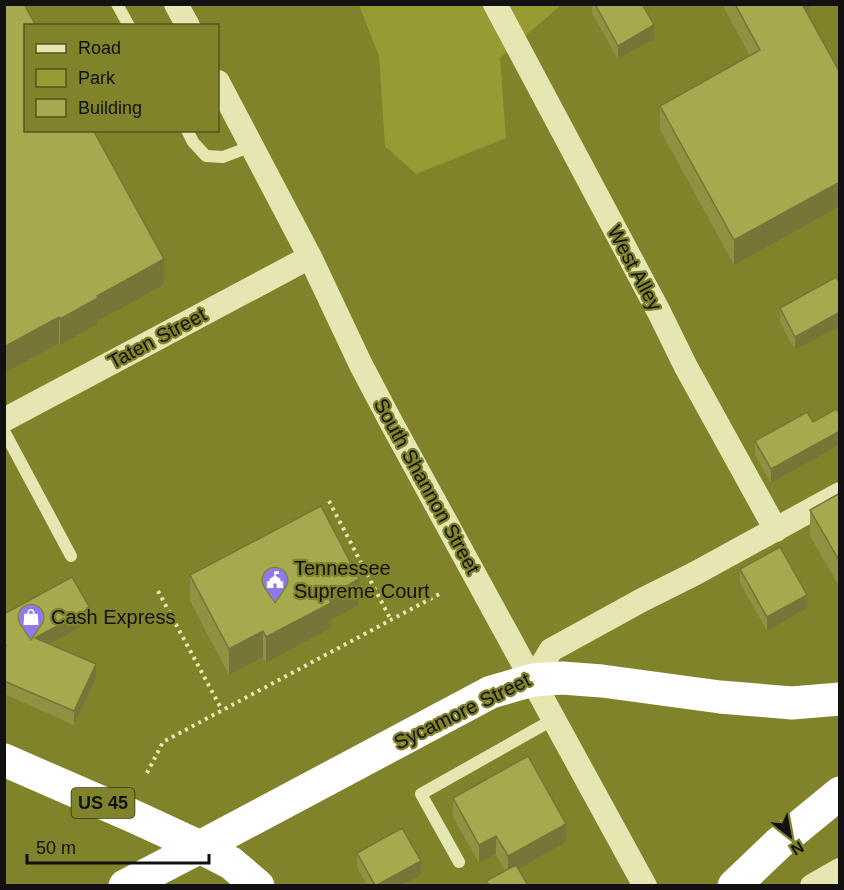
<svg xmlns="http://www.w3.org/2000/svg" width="844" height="890" font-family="Helvetica,sans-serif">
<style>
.green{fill:#989a34}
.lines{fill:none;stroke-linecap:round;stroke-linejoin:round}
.path{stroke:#e6e6b3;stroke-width:4;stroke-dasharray:3 4.5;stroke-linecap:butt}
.lane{stroke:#e6e6b3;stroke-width:12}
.street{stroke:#e6e6b3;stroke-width:24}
.highway{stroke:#fff;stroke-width:33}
.wall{fill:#909143}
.shaded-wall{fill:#757637}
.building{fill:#a7a94e;stroke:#757637;stroke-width:1.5}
.labels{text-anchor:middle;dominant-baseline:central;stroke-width:4.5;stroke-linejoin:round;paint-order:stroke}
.shield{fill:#808329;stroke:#323318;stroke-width:1.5}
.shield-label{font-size:18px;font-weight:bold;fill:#111}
.street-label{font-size:20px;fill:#111;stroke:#808329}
.poi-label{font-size:20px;fill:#111;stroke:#808329;text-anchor:start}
</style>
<rect width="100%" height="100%" fill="#808329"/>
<!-- green -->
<path class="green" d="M 359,5 L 561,5 L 500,58 L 506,138 L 416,174 L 385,146 L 379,56 Z"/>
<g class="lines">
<!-- path -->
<path class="path" d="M 329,501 L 391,620
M 158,591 L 222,710
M 147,773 L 163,742 L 443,592"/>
<!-- lane -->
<path class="lane" d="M 117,4 L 129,26
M 187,130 L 193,142 L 206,156 L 223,157 L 252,146
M 4,431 L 71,556
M 459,862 L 421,794 L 554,719"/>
<!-- street -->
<path class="street" d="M 176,4 L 188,26
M 495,4 L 659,312 L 686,367 L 776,530
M 218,82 L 310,257 L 361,365 L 391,422 L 645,886
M 4,420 L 310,257
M 533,680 L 551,650 L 642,600 L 694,574 L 840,494
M 812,886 L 840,870"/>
<!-- highway -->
<path class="highway" d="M 4,760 L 135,817 L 200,847 L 231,863 L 258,886
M 125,886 L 200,847 L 491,692 L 533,680 L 562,678 L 602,681 L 720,697 L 792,703 L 840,699
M 734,886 L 779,843 L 840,793"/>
</g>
<!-- wall -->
<path class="wall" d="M 4,4 L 164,285 L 98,321 L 98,324 L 60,345 L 59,343 Z
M 592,4 L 642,4 L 654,39 L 618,59 L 592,13 Z
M 722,4 L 809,4 L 809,14 L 807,15 L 734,265 L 660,130 L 660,106 L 750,56 Z
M 840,283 L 840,326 L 795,350 L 780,322 L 780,308 Z
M 840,414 L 840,445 L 771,483 L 755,455 L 755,441 Z
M 840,493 L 840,588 L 810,536 L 810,510 Z
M 740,569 L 807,608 L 767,631 L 740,583 Z
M 190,575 L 359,605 L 331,620 L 331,628 L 266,663 L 263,657 L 229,675 L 190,601 Z
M 4,614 L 90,622 L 49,644 L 96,678 L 74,725 L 4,694 Z
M 453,798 L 566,842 L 518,869 L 528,885 L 486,885 L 486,881 L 505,871 L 496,854 L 479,863 L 453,817 Z
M 357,853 L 421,875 L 402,885 L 367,885 L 357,867 Z"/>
<!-- shaded-wall -->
<path class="shaded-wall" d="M 797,4 L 809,4 L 809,14 L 797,21 Z
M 654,25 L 654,39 L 618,59 L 618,46 Z
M 840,182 L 840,206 L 734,265 L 734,240 Z
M 164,259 L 164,285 L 98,321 L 98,324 L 60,345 L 60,319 L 97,296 Z
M 840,312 L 840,326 L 795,350 L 795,337 Z
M 59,317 L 59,343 L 4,373 L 4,347 Z
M 840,431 L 840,445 L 771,483 L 771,469 Z
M 359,579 L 359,605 L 331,620 L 331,628 L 266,663 L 266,637 L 328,596 Z
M 807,595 L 807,608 L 767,631 L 767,617 Z
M 90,608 L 90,622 L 35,652 L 35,638 Z
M 263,631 L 263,657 L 229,675 L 229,649 Z
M 96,664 L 96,678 L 74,725 L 74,711 Z
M 566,824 L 566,842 L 508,875 L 508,856 Z
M 496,836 L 496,854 L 479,863 L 479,845 Z
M 421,861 L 421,875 L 402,885 L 377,885 Z"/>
<!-- building -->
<path class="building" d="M 4,4 L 24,4 L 36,26 L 26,26 L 26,130 L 93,130 L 164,259 L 97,296 L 98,298 L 60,319 L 59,317 L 4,347 Z
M 595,4 L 642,4 L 654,25 L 618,46 Z
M 735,4 L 802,4 L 840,73 L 840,182 L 734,240 L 660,106 L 760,50 Z
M 836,277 L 840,283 L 840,312 L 795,337 L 780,308 Z
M 836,409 L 840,414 L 840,431 L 771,469 L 755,441 L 807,412 L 813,422 Z
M 840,493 L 840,562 L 810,510 Z
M 321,506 L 359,579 L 328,596 L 331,603 L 266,637 L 263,631 L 229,649 L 190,575 Z
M 780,547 L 807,595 L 767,617 L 740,569 Z
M 72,577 L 90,608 L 35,638 L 96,664 L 74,711 L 4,681 L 4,649 L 6,646 L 4,643 L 4,614 Z
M 528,756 L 566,824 L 508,856 L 496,836 L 479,845 L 453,798 Z
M 402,828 L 421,861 L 377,885 L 375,885 L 357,853 Z
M 516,865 L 528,885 L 489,885 L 486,881 Z"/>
<!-- icons -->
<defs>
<g id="civic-pin" transform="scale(1.35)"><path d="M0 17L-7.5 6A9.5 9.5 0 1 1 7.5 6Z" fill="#8e7aed" stroke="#808329"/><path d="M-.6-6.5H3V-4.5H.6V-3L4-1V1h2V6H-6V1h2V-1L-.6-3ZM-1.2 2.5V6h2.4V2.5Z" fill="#fff"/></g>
<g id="shop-pin" transform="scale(1.35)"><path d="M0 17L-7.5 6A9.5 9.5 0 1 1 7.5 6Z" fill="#8e7aed" stroke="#808329"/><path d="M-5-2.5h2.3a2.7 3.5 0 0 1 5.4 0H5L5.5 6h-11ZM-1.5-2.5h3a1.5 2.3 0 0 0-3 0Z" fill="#fff"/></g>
</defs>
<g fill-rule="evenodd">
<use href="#civic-pin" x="275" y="580"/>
<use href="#shop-pin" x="31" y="617"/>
</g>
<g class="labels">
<!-- shield labels -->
<rect class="shield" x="71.5" y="788" width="63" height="30" rx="4.5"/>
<g class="shield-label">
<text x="103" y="803">US 45</text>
</g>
<!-- street labels -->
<g class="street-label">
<text transform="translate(635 268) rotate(62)">West Alley</text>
<text transform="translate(157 338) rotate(-28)">Taten Street</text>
<text transform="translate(427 486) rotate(61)">South Shannon Street</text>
<text transform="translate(462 711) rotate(-26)">Sycamore Street</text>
</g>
<!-- poi labels -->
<g class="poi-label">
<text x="294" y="568">Tennessee<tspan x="294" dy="23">Supreme Court</tspan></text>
<text x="51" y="617">Cash Express</text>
</g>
</g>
<!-- border -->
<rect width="844" height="890" fill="none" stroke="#111111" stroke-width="12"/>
<!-- legend -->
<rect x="24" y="24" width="195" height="108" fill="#808329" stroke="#54551f" stroke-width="1.5"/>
<rect x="36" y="44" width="30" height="9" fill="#e6e6b3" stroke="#54551f" stroke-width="1.5"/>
<text x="78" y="54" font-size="18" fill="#111111">Road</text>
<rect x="36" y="69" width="30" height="18" fill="#989a34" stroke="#54551f" stroke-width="1.5"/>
<text x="78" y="84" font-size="18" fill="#111111">Park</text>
<rect x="36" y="99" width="30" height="18" fill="#a7a94e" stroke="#54551f" stroke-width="1.5"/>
<text x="78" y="114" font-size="18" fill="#111111">Building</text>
<!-- north arrow -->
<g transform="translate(790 836) rotate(149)" stroke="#808329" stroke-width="4.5" paint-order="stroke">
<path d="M0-4.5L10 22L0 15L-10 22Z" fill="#111111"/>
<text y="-9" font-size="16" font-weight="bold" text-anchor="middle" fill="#111111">N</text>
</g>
<!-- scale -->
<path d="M27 854v9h182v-9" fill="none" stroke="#111111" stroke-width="3"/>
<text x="36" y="854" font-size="18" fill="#111111" stroke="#808329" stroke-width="4.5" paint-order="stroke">50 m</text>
</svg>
